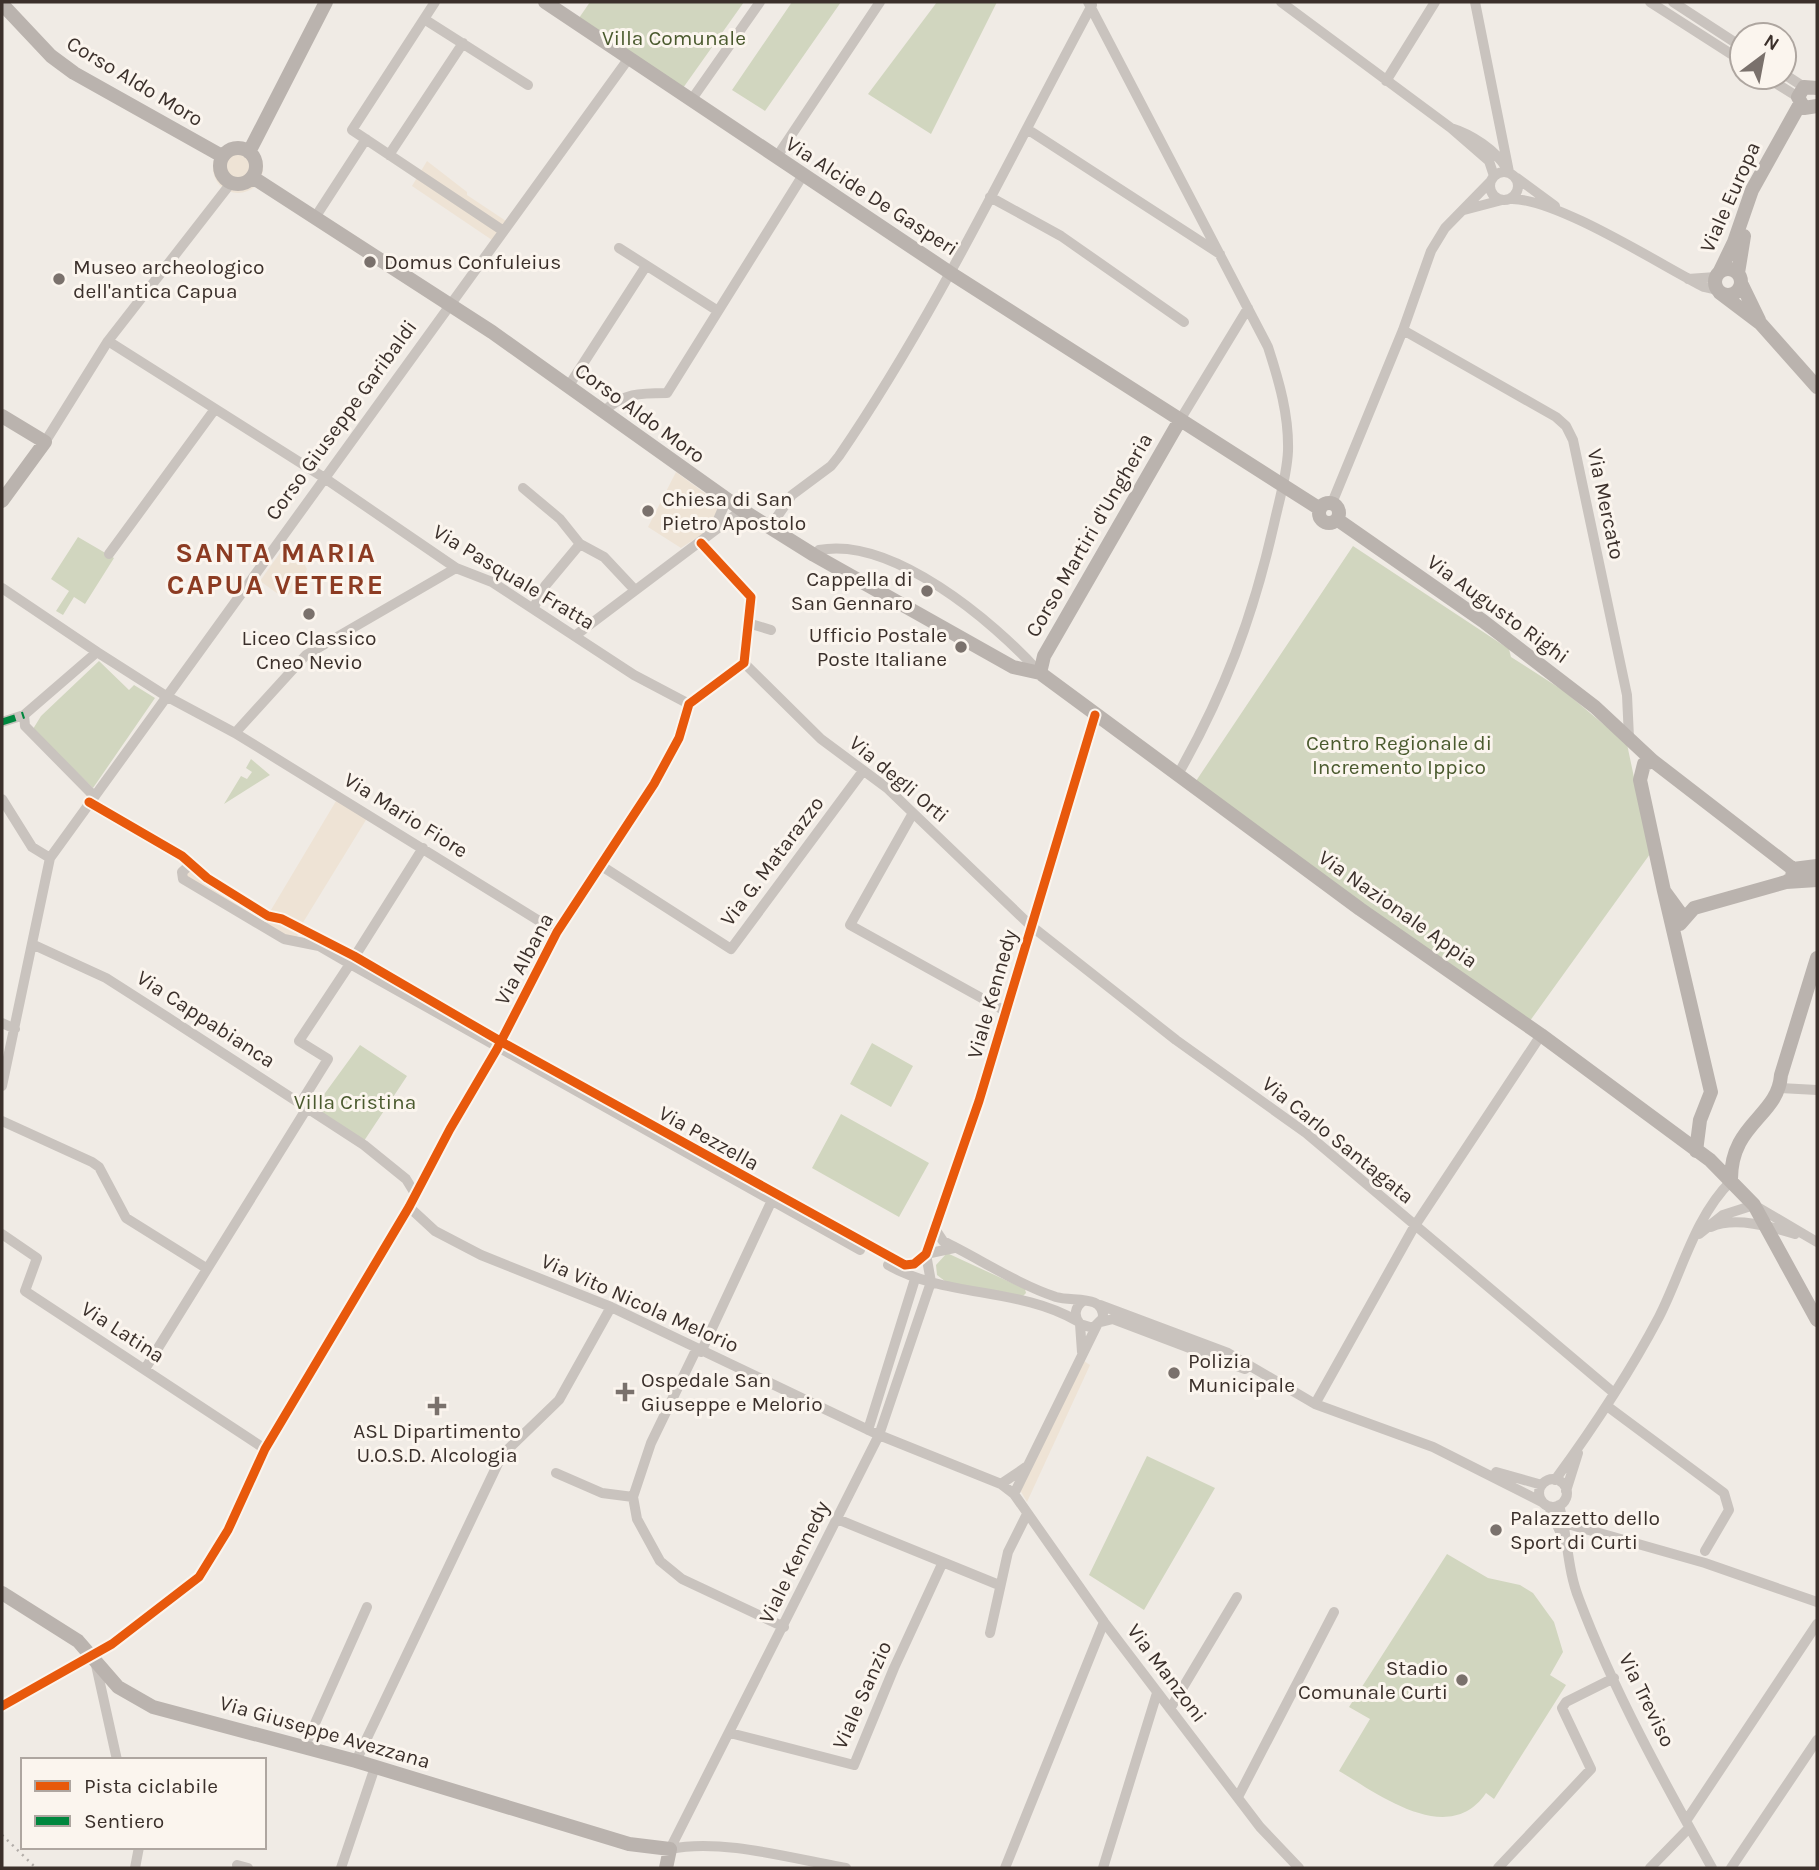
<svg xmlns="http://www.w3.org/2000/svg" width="1819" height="1870" font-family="Karla,sans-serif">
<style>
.green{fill:#d1d6bf}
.plaza{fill:#eee3d5}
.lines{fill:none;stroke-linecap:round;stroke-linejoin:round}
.street{stroke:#c9c3be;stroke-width:10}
.secondary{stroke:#bab3ae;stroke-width:14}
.rail{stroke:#b1aca8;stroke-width:2.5;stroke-dasharray:2 5;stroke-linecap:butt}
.quiet{stroke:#00873e;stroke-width:7;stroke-dasharray:14 7;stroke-linecap:butt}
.cycleway-casing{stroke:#fbf5ee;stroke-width:13}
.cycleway{stroke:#e8590c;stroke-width:9}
.poi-dot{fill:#7a716c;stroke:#fbf5ee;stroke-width:2.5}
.labels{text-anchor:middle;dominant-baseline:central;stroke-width:6;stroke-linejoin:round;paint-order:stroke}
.park-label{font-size:21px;fill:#4a5a2e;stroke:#fbf5ee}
.street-label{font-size:21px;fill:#3b302b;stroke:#fbf5ee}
.poi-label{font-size:21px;fill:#3b302b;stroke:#fbf5ee;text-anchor:start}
.district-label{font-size:28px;font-weight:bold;letter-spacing:2px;fill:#8c3b22;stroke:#fbf5ee}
</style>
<rect width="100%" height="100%" fill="#f0ebe5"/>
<!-- green -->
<path class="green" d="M 590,2 L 744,2 L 683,88 L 579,18 Z
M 792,2 L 841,2 L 765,111 L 732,90 Z
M 937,2 L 997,2 L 931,134 L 868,94 Z
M 78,537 L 114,558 L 85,604 L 74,597 L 63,615 L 56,611 L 69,591 L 51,579 Z
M 1353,546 L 1509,649 L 1511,657 L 1564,691 L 1627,744 L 1650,854 L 1527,1025 L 1192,787 Z
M 99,661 L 129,690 L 134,685 L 155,698 L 93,788 L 33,729 L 41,716 Z
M 251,759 L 270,775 L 224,804 L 241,776 L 247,779 L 252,772 L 246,768 Z
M 872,1043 L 913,1066 L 891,1107 L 850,1084 Z
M 360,1045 L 407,1076 L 362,1144 L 312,1111 Z
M 841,1114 L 929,1163 L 899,1217 L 812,1168 Z
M 947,1253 L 1025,1289 L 1026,1293 L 1023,1296 L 946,1282 L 937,1275 L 936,1265 Z
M 1147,1456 L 1215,1488 L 1144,1610 L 1089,1575 Z
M 1447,1554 L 1488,1578 L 1520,1585 L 1533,1593 L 1554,1622 L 1563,1652 L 1550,1675 L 1566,1685 L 1494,1799 L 1486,1793 C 1449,1848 1378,1794 1339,1771 L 1370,1719 L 1349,1707 Z"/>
<!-- plaza -->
<path class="plaza" d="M213 168a25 25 0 1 1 50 0a25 25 0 1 1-50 0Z
M 427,161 L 467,192 L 467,195 L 506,221 L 492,240 L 412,186 Z
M 676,472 L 721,505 L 707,531 L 681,548 L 648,527 Z
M 284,547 L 302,560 L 307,569 L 301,585 L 288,595 L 278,594 L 260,581 Z
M 339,796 L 369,815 L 299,929 L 296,943 L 183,879 L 186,866 L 268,915 Z
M 1084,1361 L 1090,1365 L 1027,1502 L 1020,1490 Z"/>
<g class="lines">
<!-- street -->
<path class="street" d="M 435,2 L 352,130 L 502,230
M 1088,2 L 1268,347 C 1279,381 1289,415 1288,451 C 1287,475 1279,501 1274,524 C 1253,617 1224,694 1177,776
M 1281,2 L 1451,128 L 1489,161 L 1494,176
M 1475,2 L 1509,172
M 1650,2 L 1742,61
M 1673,2 L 1742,47
M 424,19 L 528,85
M 1784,74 L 1804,87
M 1766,77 L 1798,97
M 1386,81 L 1435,2
M 692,99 L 760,2
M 1451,128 C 1471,134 1496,150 1507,169
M 1027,129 L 1220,254
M 389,155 L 463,43
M 776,158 L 880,2
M1490 186a14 14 0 1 1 28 0a14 14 0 1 1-28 0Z
M 1517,178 L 1555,206
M 990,197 L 1061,236 L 1184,322
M 1511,199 C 1556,198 1659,264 1704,287 L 1717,290
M 1464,210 L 1502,200
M 316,216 L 366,139
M 619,248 L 718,311
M 1688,279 L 1716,277
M 1403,330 L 1556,417 L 1566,426 L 1573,440 L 1627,695 L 1629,738
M 108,341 L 323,477 L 456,568 L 492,582 L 634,675 L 689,704
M 568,387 L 646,266
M 603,412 C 623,393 640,393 667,393 L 803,175
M 1180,420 L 1248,308
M 45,442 L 108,341 L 231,183
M 523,488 L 560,519 L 580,544
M 1332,503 L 1403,330 L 1431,251 L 1445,228 L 1490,182
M 770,527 L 792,495 L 831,466 L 839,456 C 936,314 1010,157 1092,5
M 714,529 L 727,499
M 109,554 L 215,409
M 814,555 L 819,550 C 892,536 993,621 1039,672
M 2,588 L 97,652
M 534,607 L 545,586 L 580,544 L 604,557 L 634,589
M 748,623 L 771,630
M 576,635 L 742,510
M 744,663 L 821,739 L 887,788 L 1030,925 L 1176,1040 L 1306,1133 L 1614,1393
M 2,722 L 24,715
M 235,733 L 557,932
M 93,795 L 25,726 L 24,715 L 97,652 L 166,696 L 235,733 L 306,655 L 456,568
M 2,799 L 32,847 L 50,858
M 89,802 L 182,856 L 207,878 L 268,916 L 282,919 L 354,956 L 500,1041 L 905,1265 L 914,1264 L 926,1254 L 979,1101 L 1095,715
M 913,813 L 850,925 L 1005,1011
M 192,863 L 182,872 L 183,879 L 284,939 L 319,946 L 350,964 L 423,848
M 600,865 L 731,949 L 863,771
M 34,945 L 106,978 L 167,1017 L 364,1145 L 406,1179 L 414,1192
M 2,1023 L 15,1029
M 2,1086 L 50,858 L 629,58
M 1780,1088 L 1817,1090
M 300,1104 L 328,1059 L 299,1041 L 350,964 L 860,1250
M 2,1121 L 92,1162 L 99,1167 L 126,1218 L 206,1268
M 409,1207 L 435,1231 L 481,1255 L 611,1307 L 879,1435 L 1001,1484 L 1014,1494 L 1104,1622 L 1260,1827 L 1299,1868
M 1711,1227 C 1735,1216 1772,1227 1795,1234
M 935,1229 L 943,1241 C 980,1259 1017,1284 1056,1297 C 1074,1302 1104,1294 1103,1318 L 1093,1328 L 1080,1324 C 1073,1316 1075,1307 1083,1301
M 2,1234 L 37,1258 L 25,1291 L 265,1449
M 1699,1234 L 1723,1215 L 1754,1205 L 1817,1242
M 888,1265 C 946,1298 1019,1287 1077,1321
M 931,1282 L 926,1254 L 954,1248
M 1100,1305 L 1228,1353 L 1315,1404 L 1433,1447 L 1542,1502
M 1101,1322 L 1113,1319 L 1245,1369
M 1080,1324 L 1082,1352
M 696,1350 L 651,1443 L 633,1497 L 637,1519 L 660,1561 L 682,1579 L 784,1627
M 701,1352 L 773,1198
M 145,1369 L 307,1108
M 1315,1404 L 1414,1227 L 1541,1035
M 1607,1406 L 1724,1493 L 1729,1510 L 1705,1551
M 868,1430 L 915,1279
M 1496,1472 L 1542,1485
M 556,1473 L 602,1493 L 633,1497
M1539 1493a14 14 0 1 1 28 0a14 14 0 1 1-28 0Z
M 1555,1480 C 1593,1428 1629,1374 1659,1317 C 1682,1272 1694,1218 1731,1181
M 1001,1484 L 1026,1467
M 1566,1491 L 1578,1453
M 1014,1494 L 1097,1325
M 1559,1505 C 1568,1537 1567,1569 1579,1599 C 1614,1692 1664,1782 1712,1868
M 1549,1507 L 1562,1536
M 837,1519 L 999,1585
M 1564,1523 L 1705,1563 L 1817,1602
M 990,1633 L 1008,1552 L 1026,1516
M 96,1665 L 117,1760
M 2,1706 L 112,1644 L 199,1577 L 228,1530 L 265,1449 L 409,1207 L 450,1129 L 497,1049 L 557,932 L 654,784 L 679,738 L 689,704 L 744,663 L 751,597 L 701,543
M 1170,1709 L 1237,1597
M 730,1733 L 854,1765 L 894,1668 L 942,1564
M 304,1748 L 367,1607
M 356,1761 L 502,1455 L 559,1400 L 611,1307
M 1238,1797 L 1334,1612
M 1686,1821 L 1817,1624
M 670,1849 L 879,1435 L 931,1282
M 670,1849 C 722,1838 793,1859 846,1868
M 237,1865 L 248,1868
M 135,1868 L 139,1847
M 341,1868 L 375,1767
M 1005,1868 L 1104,1622
M 1103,1868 L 1157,1693
M 1498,1868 L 1591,1769 L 1562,1708 L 1566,1702 L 1614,1678
M 1650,1868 L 1689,1828
M 1731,1868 L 1817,1740"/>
<!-- secondary -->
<path class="secondary" d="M 545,2 L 952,274 L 1320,509
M 2,4 L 51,56 L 74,73 L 222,156
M 1817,88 L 1804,87 L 1798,97 L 1804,108 L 1817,106
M220 166a18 18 0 1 1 36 0a18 18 0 1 1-36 0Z
M 249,152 L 326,2
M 252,177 L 492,332 L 742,510 L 814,555 L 1013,667 L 1040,673 L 1360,909 L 1541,1035 L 1710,1160 L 1754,1205 L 1817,1320
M1715 282a13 13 0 1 1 26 0a13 13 0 1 1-26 0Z
M 1720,271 L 1734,242 L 1752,190 L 1800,104
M 1738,273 L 1744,236
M 1742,285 L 1759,320
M 1720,293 L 1761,324 L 1817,387
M 2,416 L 45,442 L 2,501
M1319 513a10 10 0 1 1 20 0a10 10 0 1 1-20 0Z
M 1338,520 L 1483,621 L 1595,707 L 1653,761 L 1793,869 L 1792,878 L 1786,882
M 1040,673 L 1044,656 L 1180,420
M 1653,761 L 1644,764 L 1640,780 L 1664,891 L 1683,917
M 1793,869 L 1817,866
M 1664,891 L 1711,1092 L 1700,1120 L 1696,1151
M 1680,924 L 1694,908 L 1786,882 L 1817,880
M 1731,1181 C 1730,1123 1778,1117 1781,1075 L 1817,958
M 2,1593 L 78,1641 L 118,1687 L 153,1707 L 356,1761 L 629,1844 L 670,1849 L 666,1868"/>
<!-- rail -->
<path class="rail" d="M 2,1835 L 36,1868"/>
<!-- quiet -->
<path class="quiet" d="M 2,722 L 24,715"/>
<!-- cycleway casing -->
<g class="cycleway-casing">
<path id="cycleway" d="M 89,802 L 182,856 L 207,878 L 268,916 L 282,919 L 354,956 L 500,1041 L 905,1265 L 914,1264 L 926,1254 L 979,1101 L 1095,715
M 2,1706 L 112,1644 L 199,1577 L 228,1530 L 265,1449 L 409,1207 L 450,1129 L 497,1049 L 557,932 L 654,784 L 679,738 L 689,704 L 744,663 L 751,597 L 701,543"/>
</g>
<!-- cycleway -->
<use href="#cycleway" class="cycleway"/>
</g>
<!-- markers -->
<g class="poi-dot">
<circle cx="370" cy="262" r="7"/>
<circle cx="59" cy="279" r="7"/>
<circle cx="648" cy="511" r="7"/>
<circle cx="927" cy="591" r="7"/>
<circle cx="309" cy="614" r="7"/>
<circle cx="961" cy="647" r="7"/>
<circle cx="1174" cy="1373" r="7"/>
<path d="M621.5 1381.5h7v7h7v7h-7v7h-7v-7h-7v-7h7z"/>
<path d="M433.5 1395.5h7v7h7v7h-7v7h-7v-7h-7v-7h7z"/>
<circle cx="1496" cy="1530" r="7"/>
<circle cx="1462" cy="1680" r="7"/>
</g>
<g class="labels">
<!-- park labels -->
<g class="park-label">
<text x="674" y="38">Villa Comunale</text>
<text x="1399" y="743">Centro Regionale di<tspan x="1399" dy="24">Incremento Ippico</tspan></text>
<text x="355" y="1102">Villa Cristina</text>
</g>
<!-- street labels -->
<g class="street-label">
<text transform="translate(135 81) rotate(31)">Corso Aldo Moro</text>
<text transform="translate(872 196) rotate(33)">Via Alcide De Gasperi</text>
<text transform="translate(1730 197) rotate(-66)">Viale Europa</text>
<text transform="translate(640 413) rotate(36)">Corso Aldo Moro</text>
<text transform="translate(341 420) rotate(-54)">Corso Giuseppe Garibaldi</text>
<text transform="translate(1606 504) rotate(78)">Via Mercato</text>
<text transform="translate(1089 535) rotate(-60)">Corso Martiri d'Ungheria</text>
<text transform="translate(514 577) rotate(31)">Via Pasquale Fratta</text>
<text transform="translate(1498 609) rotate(36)">Via Augusto Righi</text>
<text transform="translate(899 779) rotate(40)">Via degli Orti</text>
<text transform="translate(406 815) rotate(32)">Via Mario Fiore</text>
<text transform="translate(772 861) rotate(-53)">Via G. Matarazzo</text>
<text transform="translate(1398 909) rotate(35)">Via Nazionale Appia</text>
<text transform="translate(524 959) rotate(-62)">Via Albana</text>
<text transform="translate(992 994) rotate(-74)">Viale Kennedy</text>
<text transform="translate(206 1019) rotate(33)">Via Cappabianca</text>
<text transform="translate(709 1138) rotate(29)">Via Pezzella</text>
<text transform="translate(1338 1140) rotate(39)">Via Carlo Santagata</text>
<text transform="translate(640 1303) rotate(24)">Via Vito Nicola Melorio</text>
<text transform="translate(123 1332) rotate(33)">Via Latina</text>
<text transform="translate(794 1562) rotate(-64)">Viale Kennedy</text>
<text transform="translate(1167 1673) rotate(53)">Via Manzoni</text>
<text transform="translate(862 1695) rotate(-66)">Viale Sanzio</text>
<text transform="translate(1647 1700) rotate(64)">Via Treviso</text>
<text transform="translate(325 1732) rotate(16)">Via Giuseppe Avezzana</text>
</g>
<!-- poi labels -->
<g class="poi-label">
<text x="384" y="262">Domus Confuleius</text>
<text x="73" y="267">Museo archeologico<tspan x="73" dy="24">dell'antica Capua</tspan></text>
<text x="662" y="499">Chiesa di San<tspan x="662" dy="24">Pietro Apostolo</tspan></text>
<text x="913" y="579" text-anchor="end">Cappella di<tspan x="913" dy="24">San Gennaro</tspan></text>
<text x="947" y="635" text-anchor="end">Ufficio Postale<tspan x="947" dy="24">Poste Italiane</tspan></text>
<text x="309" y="638" text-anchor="middle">Liceo Classico<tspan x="309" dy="24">Cneo Nevio</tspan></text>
<text x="1188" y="1361">Polizia<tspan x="1188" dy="24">Municipale</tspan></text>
<text x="641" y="1380">Ospedale San<tspan x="641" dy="24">Giuseppe e Melorio</tspan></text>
<text x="437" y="1431" text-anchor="middle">ASL Dipartimento<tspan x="437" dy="24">U.O.S.D. Alcologia</tspan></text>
<text x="1510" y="1518">Palazzetto dello<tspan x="1510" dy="24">Sport di Curti</tspan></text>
<text x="1448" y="1668" text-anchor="end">Stadio<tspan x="1448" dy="24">Comunale Curti</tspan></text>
</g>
<!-- district labels -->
<g class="district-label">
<text x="276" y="552">SANTA MARIA<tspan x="276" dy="32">CAPUA VETERE</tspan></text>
</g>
</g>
<!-- border -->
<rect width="1819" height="1870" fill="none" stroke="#3b302b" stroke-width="7"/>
<!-- legend -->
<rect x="21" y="1758" width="245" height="91" fill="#fbf5ee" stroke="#aea6a0" stroke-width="2"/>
<rect x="35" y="1781" width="35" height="10" fill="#e8590c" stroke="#aea6a0" stroke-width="2"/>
<text x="84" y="1793" font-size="21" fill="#3b302b">Pista ciclabile</text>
<rect x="35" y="1816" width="35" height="10" fill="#00873e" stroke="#aea6a0" stroke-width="2"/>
<text x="84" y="1828" font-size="21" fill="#3b302b">Sentiero</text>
<!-- north arrow -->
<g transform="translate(1763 56) rotate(32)"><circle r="33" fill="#fbf5ee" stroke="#aea6a0" stroke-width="2"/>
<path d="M0-5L12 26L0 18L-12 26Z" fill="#7a716c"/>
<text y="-10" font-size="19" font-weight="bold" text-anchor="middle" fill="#3b302b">N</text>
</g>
</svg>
